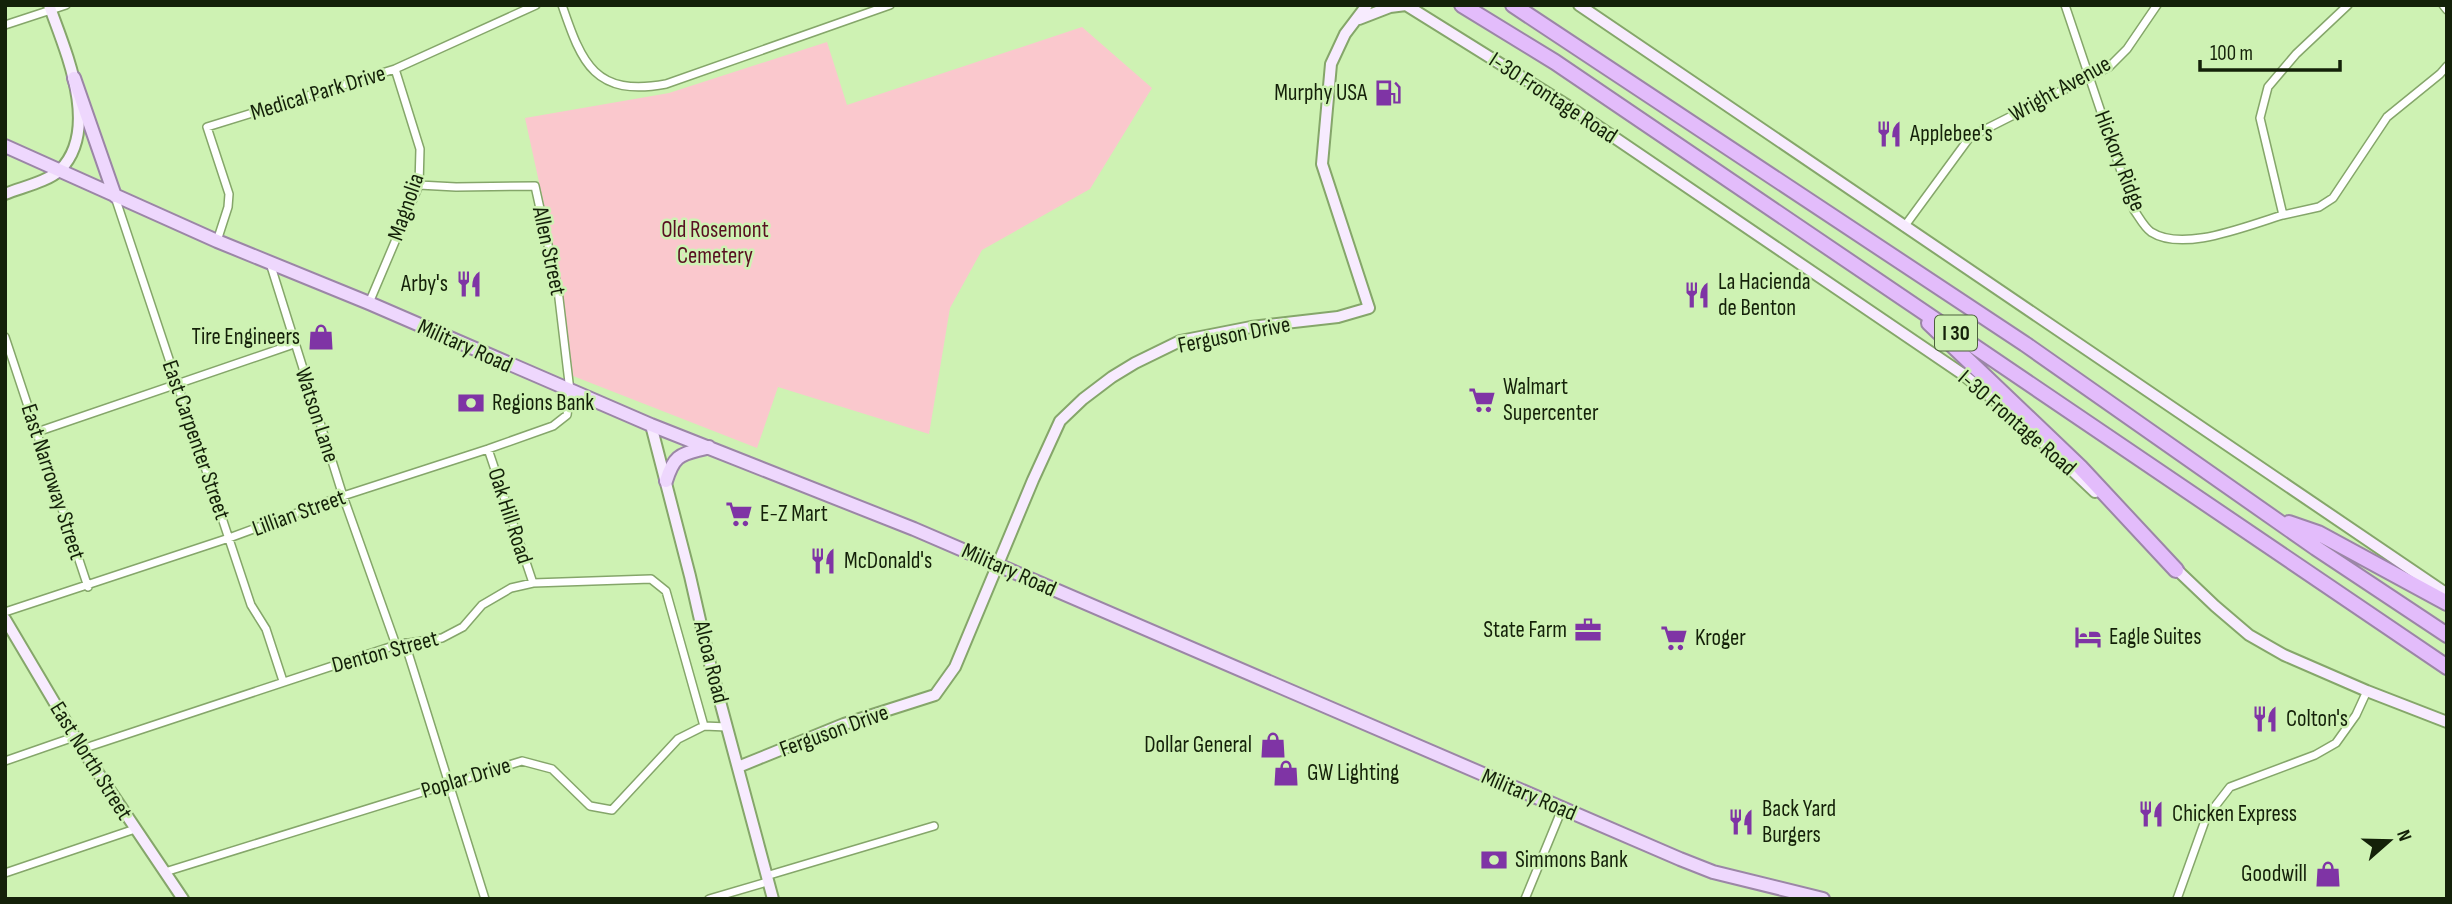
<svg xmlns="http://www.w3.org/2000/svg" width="2452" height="904" font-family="'Sofia Sans Condensed',sans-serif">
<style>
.green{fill:#fac8cd}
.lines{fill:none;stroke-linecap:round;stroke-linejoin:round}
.street-casing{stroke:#85a66a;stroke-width:10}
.secondary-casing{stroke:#85a66a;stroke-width:14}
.primary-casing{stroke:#9b86a6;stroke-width:16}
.highway-casing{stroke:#9b86a6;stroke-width:18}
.street{stroke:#fff;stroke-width:7}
.secondary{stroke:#f7ebfe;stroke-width:10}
.primary{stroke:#eed7fd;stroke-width:12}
.highway{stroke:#e3bcfb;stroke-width:14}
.labels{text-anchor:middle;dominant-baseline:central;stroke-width:5;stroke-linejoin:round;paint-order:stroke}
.shield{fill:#cef2b3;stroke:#4c603c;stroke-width:2}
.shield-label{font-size:21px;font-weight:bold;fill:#142109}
.street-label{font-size:23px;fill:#142109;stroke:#cef2b3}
.poi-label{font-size:23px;fill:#142109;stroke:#cef2b3;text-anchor:start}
.park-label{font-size:23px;fill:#580f21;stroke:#cef2b3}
</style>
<rect width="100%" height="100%" fill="#cef2b3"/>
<!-- green -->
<path class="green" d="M 1082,27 L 1152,88 L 1090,189 L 982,250 L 950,308 L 929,434 L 778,387 L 757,448 L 573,376 L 560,278 L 525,118 L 669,93 L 827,42 L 847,105 Z"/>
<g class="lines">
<!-- street casing -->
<g class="street-casing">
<path id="street" d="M 562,5 C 582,64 595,97 666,84 L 890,5
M 2065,5 L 2134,210 C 2139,217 2144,227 2151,232 C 2184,253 2248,225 2283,215
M 2348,5 L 2296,54 L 2268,87 L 2260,118 L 2283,215 L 2319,207 L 2333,198 L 2387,117 L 2440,74 L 2447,66
M 2443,5 L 2447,10
M 5,25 L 66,5
M 115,197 L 251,605 L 266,629 L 283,681
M 1904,227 L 1970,137 L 2109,67 L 2127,49 L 2157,5
M 217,241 L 228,207 L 229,194 L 207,127 L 395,69 L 536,5
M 270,263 L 343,496 L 396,645
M 369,303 L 419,185 L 420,149 L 395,69
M 5,337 L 88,587
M 37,432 L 294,344
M 488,449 L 533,583
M 5,612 L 229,538 L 343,496 L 488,449 L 553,426 L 567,415 L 570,391 L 558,290 L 535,186 L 456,187 L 419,185
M 405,643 L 485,899
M 82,749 L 396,645 L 442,638 L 463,627 L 482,605 L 511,588 L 533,583 L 651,579 L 666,591 L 704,726
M 5,761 L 74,737
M 165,872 L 522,761 L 552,769 L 590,806 L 612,810 L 678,739 L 704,726 L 727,727
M 5,873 L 135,829
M 766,876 L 934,826
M 709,899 L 767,882
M 1525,899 L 1562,809
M 2177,899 L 2206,818 L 2230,787 L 2315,755 L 2336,743 L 2356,715 L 2367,691"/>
</g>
<!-- secondary casing -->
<g class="secondary-casing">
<path id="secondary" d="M 1406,5 L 1568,106 L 1964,375 L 2020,421 L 2095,492
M 1579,5 L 2447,594
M 1359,19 L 1390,7 L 1406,5
M 5,194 C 22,187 47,182 60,170 C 101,129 65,50 49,5
M 651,425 L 690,576 L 710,664 L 773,899
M 2173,566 L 2215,606 L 2249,635 L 2284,655 L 2367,691 L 2447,722
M 5,619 L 82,749 L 183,899
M 738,767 L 844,724 L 935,695 L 955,667 L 1033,480 L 1060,421 L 1083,399 L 1112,377 L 1135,363 L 1180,341 L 1251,327 L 1338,317 L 1369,308 L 1322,164 L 1331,64 L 1345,34 L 1367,5"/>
</g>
<!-- primary casing -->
<g class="primary-casing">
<path id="primary" d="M 74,78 L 115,196
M 5,146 L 217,241 L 369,303 L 651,425 L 914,529 L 1680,859 L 1713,872 L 1823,899
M 666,481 C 675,452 682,455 709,447"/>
</g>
<!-- highway casing -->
<g class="highway-casing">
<path id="highway" d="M 1462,5 L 1555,62 L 2447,667
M 1513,5 L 2025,344 L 2316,548 L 2447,635
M 1929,323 L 2080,467 L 2176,570
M 2289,523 L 2318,533 L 2447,603"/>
</g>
<!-- street -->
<use href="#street" class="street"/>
<!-- secondary -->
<use href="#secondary" class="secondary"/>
<!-- primary -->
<use href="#primary" class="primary"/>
<!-- highway -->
<use href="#highway" class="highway"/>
</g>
<!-- icons -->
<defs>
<g id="fuel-bare" transform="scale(2.1)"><path d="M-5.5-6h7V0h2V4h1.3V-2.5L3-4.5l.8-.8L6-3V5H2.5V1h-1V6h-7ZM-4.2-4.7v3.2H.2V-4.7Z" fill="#7f34a5" stroke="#cef2b3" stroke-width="2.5" paint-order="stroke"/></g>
<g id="restaurant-bare" transform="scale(2.1)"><path d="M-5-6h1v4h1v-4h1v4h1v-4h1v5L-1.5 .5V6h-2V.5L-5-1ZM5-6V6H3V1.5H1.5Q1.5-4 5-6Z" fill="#7f34a5" stroke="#cef2b3" stroke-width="2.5" paint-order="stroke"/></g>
<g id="shop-bare" transform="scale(2.1)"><path d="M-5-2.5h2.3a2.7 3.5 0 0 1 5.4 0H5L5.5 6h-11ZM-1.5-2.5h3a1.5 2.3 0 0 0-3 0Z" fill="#7f34a5" stroke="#cef2b3" stroke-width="2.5" paint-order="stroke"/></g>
<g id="supermarket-bare" transform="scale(2.1)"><path d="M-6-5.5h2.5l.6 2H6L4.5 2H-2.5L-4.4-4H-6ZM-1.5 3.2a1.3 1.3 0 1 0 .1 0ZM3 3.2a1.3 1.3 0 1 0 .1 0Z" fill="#7f34a5" stroke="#cef2b3" stroke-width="2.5" paint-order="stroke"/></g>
<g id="bank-bare" transform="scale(2.1)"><path d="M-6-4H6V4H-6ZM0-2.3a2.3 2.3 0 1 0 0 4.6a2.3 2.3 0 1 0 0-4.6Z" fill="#7f34a5" stroke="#cef2b3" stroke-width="2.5" paint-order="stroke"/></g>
<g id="office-bare" transform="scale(2.1)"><path d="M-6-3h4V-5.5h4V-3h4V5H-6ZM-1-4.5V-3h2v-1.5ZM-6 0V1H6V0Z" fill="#7f34a5" stroke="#cef2b3" stroke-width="2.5" paint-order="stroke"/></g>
<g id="hotel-bare" transform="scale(2.1)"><path d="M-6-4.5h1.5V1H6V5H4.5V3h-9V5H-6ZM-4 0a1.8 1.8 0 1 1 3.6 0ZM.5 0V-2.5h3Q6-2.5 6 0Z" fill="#7f34a5" stroke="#cef2b3" stroke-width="2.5" paint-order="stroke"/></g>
</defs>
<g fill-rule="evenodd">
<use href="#fuel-bare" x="1388" y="93"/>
<use href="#restaurant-bare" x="1889" y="134"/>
<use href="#restaurant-bare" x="469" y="284"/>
<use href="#restaurant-bare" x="1697" y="295"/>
<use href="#shop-bare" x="321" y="337"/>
<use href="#supermarket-bare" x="1482" y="400"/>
<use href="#bank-bare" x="471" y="403"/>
<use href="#supermarket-bare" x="739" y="514"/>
<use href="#restaurant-bare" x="823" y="561"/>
<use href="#office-bare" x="1588" y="630"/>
<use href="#hotel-bare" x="2088" y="637"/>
<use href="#supermarket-bare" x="1674" y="638"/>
<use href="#restaurant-bare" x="2265" y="719"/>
<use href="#shop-bare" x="1273" y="745"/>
<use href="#shop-bare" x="1286" y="773"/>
<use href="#restaurant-bare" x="2151" y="814"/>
<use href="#restaurant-bare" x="1741" y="822"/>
<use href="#bank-bare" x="1494" y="860"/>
<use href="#shop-bare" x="2328" y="874"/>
</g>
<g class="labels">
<!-- shield labels -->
<rect class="shield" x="1935" y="315.5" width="42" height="35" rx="5"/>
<g class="shield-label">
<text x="1956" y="333">I 30</text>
</g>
<!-- street labels -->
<g class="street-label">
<text transform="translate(2060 89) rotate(-29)">Wright Avenue</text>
<text transform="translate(318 93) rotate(-17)">Medical Park Drive</text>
<text transform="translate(1553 98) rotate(33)">I-30 Frontage Road</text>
<text transform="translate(2120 161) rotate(69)">Hickory Ridge</text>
<text transform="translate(406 207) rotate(-71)">Magnolia</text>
<text transform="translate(549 251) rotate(78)">Allen Street</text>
<text transform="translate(1234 335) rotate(-11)">Ferguson Drive</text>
<text transform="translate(465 346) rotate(24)">Military Road</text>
<text transform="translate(317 415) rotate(72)">Watson Lane</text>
<text transform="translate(2017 423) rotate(41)">I-30 Frontage Road</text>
<text transform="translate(196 440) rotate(71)">East Carpenter Street</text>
<text transform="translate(53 482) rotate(72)">East Narroway Street</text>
<text transform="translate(299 513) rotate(-20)">Lillian Street</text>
<text transform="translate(510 516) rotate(72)">Oak Hill Road</text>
<text transform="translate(1009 570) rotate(24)">Military Road</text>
<text transform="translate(385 652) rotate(-15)">Denton Street</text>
<text transform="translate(711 662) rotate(76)">Alcoa Road</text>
<text transform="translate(834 731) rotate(-20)">Ferguson Drive</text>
<text transform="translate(91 761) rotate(58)">East North Street</text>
<text transform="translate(466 778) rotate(-17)">Poplar Drive</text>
<text transform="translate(1529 795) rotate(23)">Military Road</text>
</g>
<!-- poi labels -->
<g class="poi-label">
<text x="1367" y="93" text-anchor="end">Murphy USA</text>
<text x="1910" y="134">Applebee's</text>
<text x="1718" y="282">La Hacienda<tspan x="1718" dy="26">de Benton</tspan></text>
<text x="448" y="284" text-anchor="end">Arby's</text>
<text x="300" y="337" text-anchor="end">Tire Engineers</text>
<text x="1503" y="387">Walmart<tspan x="1503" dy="26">Supercenter</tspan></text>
<text x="492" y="403">Regions Bank</text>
<text x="760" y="514">E-Z Mart</text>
<text x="844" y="561">McDonald's</text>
<text x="1567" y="630" text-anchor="end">State Farm</text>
<text x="2109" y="637">Eagle Suites</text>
<text x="1695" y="638">Kroger</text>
<text x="2286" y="719">Colton's</text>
<text x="1252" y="745" text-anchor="end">Dollar General</text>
<text x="1307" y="773">GW Lighting</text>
<text x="1762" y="809">Back Yard<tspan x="1762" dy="26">Burgers</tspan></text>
<text x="2172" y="814">Chicken Express</text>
<text x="1515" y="860">Simmons Bank</text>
<text x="2307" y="874" text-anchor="end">Goodwill</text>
</g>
<!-- park labels -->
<g class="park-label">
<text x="715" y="230">Old Rosemont<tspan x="715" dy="26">Cemetery</tspan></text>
</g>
</g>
<!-- border -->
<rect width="2452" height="904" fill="none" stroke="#142109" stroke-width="14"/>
<!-- north arrow -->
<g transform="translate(2389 841) rotate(70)" stroke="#cef2b3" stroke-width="5" paint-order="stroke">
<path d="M0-5L12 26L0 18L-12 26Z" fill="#142109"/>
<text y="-10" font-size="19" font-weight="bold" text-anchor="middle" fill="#142109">N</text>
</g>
<!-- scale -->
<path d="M2200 60v10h140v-10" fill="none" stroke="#142109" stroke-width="3.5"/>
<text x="2210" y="60" font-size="21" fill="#142109" stroke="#cef2b3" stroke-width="5" paint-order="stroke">100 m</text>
</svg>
